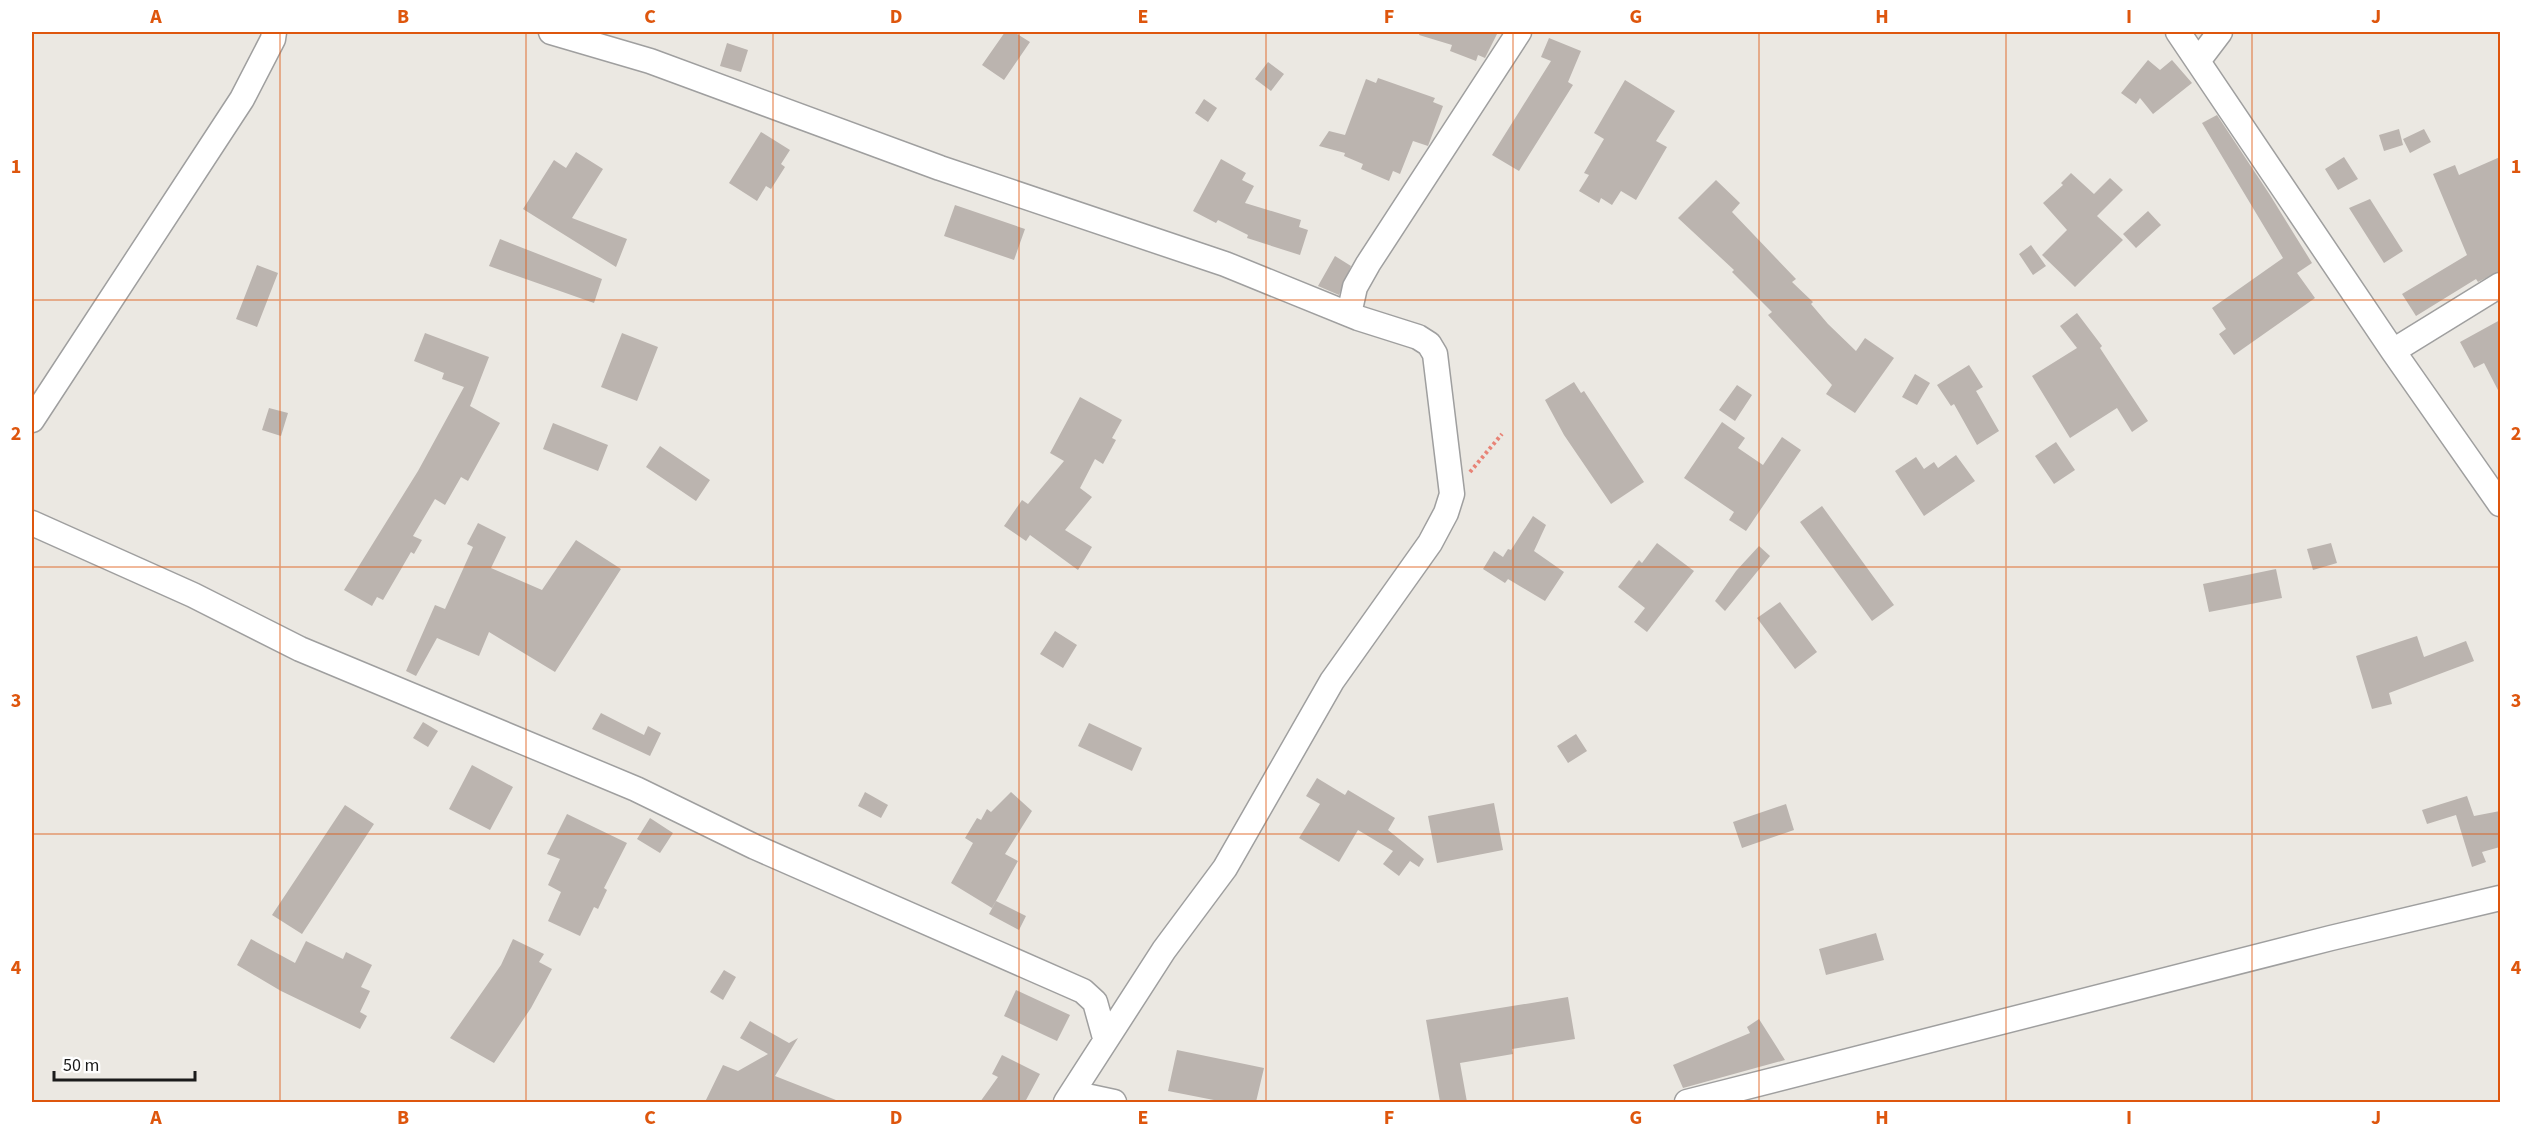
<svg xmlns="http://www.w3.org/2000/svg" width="2532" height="1134" font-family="'Source Sans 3',sans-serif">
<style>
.building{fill:#bbb4af}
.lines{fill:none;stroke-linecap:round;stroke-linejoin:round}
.minor-casing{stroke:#9f9f9f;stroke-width:27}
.path{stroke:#e88376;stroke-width:4;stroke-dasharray:3 3;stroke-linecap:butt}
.minor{stroke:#fff;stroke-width:24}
.grid{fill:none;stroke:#de560d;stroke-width:1.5;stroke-opacity:0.55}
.neatline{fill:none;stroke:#de560d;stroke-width:2}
.grid-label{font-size:20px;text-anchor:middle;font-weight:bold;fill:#de560d}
</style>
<rect width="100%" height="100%" fill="#ebe8e2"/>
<!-- building -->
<path class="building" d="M 1005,32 L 1014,32 L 1030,42 L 1004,80 L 982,65 Z
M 1420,32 L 1498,32 L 1485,58 L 1478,55 L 1476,61 L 1450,51 L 1452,45 L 1419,35 Z
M 1549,38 L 1581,51 L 1568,82 L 1573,85 L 1519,171 L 1492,155 L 1551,61 L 1541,57 Z
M 727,43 L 748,50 L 741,72 L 720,66 Z
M 2148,60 L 2160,70 L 2172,60 L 2192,83 L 2153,114 L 2140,98 L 2136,104 L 2121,93 Z
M 1268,62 L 1284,74 L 1271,91 L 1255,79 Z
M 1378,78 L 1435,98 L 1433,102 L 1443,106 L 1428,146 L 1413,141 L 1400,174 L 1393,171 L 1389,181 L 1361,169 L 1363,164 L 1344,156 L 1345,153 L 1319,146 L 1329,131 L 1345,135 L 1366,79 L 1376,83 Z
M 1625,80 L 1675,111 L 1656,141 L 1667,147 L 1636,200 L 1621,191 L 1612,205 L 1601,198 L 1599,203 L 1579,191 L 1589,175 L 1584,173 L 1604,139 L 1594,133 Z
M 1204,99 L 1217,108 L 1208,122 L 1195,113 Z
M 2217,115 L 2270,195 L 2312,263 L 2297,273 L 2315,298 L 2234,355 L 2219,334 L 2226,329 L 2212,308 L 2283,258 L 2202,123 Z
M 2399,129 L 2403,145 L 2384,151 L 2379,135 Z
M 2424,129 L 2431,142 L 2410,153 L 2403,139 Z
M 761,132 L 790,150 L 781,164 L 785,167 L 771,189 L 766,186 L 757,201 L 729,183 Z
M 576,152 L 603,169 L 572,218 L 627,239 L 616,267 L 523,209 L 554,160 L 566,168 Z
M 2344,157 L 2358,179 L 2338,190 L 2325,169 Z
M 2500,157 L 2500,271 L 2478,282 L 2476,279 L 2416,316 L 2402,294 L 2467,255 L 2433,174 L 2455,165 L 2459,175 Z
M 1221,159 L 1246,173 L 1242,180 L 1254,186 L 1245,203 L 1301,220 L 1299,227 L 1308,230 L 1300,255 L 1247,238 L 1248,235 L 1218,220 L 1216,223 L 1193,211 Z
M 2071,173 L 2094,194 L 2110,178 L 2123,190 L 2097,216 L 2123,240 L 2075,287 L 2042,255 L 2067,230 L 2043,203 L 2063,185 L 2061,183 Z
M 1716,180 L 1740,203 L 1732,212 L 1796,279 L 1792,282 L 1813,302 L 1811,304 L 1828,324 L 1856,351 L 1865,338 L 1894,358 L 1855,413 L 1826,394 L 1832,385 L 1768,315 L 1772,312 L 1732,272 L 1734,270 L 1678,218 Z
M 2370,199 L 2403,251 L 2384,263 L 2349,208 Z
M 955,205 L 1025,229 L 1014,260 L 944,236 Z
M 2148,211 L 2161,225 L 2136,248 L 2123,234 Z
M 500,239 L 602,279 L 594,303 L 489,266 Z
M 2031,245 L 2046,266 L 2033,275 L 2019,254 Z
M 1335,256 L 1351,266 L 1339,295 L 1318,286 Z
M 257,265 L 278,273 L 257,327 L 236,319 Z
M 2077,313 L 2102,346 L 2100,348 L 2148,421 L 2132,432 L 2117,408 L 2070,438 L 2032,376 L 2077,348 L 2060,326 Z
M 2500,320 L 2500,394 L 2484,363 L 2474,368 L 2460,342 Z
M 425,333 L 489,357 L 470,406 L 500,423 L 468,481 L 461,477 L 445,505 L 435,499 L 413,536 L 422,540 L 414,554 L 411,552 L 383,600 L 377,597 L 372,606 L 344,590 L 418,471 L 464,387 L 442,379 L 444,373 L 414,361 Z
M 622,333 L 658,347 L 637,401 L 601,387 Z
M 1969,365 L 1983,387 L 1976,391 L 1999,431 L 1977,445 L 1954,404 L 1951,406 L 1937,385 Z
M 1915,374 L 1930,383 L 1917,405 L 1902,397 Z
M 1574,382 L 1581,393 L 1584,391 L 1644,482 L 1611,504 L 1564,435 L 1545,400 Z
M 1737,385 L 1752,395 L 1735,421 L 1719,410 Z
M 1080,397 L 1122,420 L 1112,438 L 1116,440 L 1103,464 L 1095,459 L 1080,488 L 1092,497 L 1065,530 L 1092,547 L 1078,570 L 1030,535 L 1026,541 L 1004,526 L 1022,500 L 1028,504 L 1064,461 L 1050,453 Z
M 269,408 L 288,413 L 281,436 L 262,430 Z
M 1722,422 L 1745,438 L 1738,448 L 1763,465 L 1782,437 L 1801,450 L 1746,531 L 1729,520 L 1734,512 L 1684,478 Z
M 553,423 L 608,445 L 598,471 L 543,449 Z
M 2056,442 L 2075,470 L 2054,484 L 2035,456 Z
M 660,446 L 710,480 L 696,501 L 646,467 Z
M 1956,455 L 1975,481 L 1924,516 L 1895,471 L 1916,457 L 1924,469 L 1934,462 L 1938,468 Z
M 1822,506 L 1894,605 L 1872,621 L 1800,522 Z
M 1533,516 L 1546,525 L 1534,551 L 1564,572 L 1545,601 L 1508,579 L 1505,583 L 1483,569 L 1494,551 L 1503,557 L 1508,549 L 1511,550 Z
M 478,523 L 506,537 L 491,568 L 542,590 L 576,540 L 621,569 L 555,672 L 489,632 L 479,656 L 437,638 L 416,676 L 406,671 L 435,605 L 445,609 L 473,547 L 467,544 Z
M 1657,543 L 1694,571 L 1647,632 L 1634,622 L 1645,608 L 1618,587 L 1639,560 L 1642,563 Z
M 2331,543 L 2337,563 L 2313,570 L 2307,549 Z
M 1759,546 L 1770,556 L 1725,611 L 1715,601 L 1736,571 Z
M 2276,569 L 2282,598 L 2209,612 L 2203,584 Z
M 1780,602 L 1817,652 L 1795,669 L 1757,618 Z
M 1055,631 L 1077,645 L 1063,668 L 1040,654 Z
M 2417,636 L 2424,657 L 2466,641 L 2474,661 L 2389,693 L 2392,704 L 2372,709 L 2356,656 Z
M 601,713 L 644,735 L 648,726 L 661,733 L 650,756 L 592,729 Z
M 423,722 L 438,731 L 428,747 L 413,738 Z
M 1089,723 L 1142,748 L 1132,771 L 1078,746 Z
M 1576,734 L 1587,751 L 1568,763 L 1557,746 Z
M 472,765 L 513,787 L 490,830 L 449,809 Z
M 1317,778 L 1345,795 L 1348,790 L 1395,818 L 1388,830 L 1424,859 L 1419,867 L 1410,861 L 1399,876 L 1383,864 L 1393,851 L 1358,830 L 1339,862 L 1299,838 L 1320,804 L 1306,796 Z
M 865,792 L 888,805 L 881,818 L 858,806 Z
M 1011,792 L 1032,811 L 1005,854 L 1018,861 L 992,908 L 951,883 L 973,843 L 965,838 L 977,818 L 981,820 L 987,809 L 991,812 Z
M 2467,796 L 2474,816 L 2500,811 L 2500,847 L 2482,852 L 2486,862 L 2472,867 L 2456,815 L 2427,824 L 2422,810 Z
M 1494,803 L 1503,850 L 1437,863 L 1428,816 Z
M 1786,804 L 1794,830 L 1742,848 L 1733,822 Z
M 345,805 L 374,824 L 302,934 L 272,915 Z
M 567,814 L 627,843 L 604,888 L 607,890 L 598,909 L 594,907 L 580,936 L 548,921 L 561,892 L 548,885 L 560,859 L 547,854 Z
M 650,818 L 673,833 L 660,853 L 637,839 Z
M 996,901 L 1026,916 L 1019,930 L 989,914 Z
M 1876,933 L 1884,960 L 1826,975 L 1819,949 Z
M 251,939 L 295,963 L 306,941 L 343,959 L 346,952 L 372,965 L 361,987 L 370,991 L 360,1012 L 367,1016 L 360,1029 L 281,991 L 237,965 Z
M 513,939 L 544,954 L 539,962 L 552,969 L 531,1008 L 494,1063 L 450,1038 L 501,965 Z
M 724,970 L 736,977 L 723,1000 L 710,992 Z
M 1016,990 L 1070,1015 L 1057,1041 L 1004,1016 Z
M 1568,997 L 1575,1039 L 1512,1049 L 1513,1054 L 1460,1063 L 1467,1102 L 1440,1102 L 1426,1020 Z
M 1759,1019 L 1785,1060 L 1683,1088 L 1673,1065 L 1750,1033 L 1747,1027 Z
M 750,1021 L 789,1043 L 798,1038 L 775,1076 L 841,1102 L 705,1102 L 723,1065 L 738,1071 L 768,1054 L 740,1038 Z
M 1177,1050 L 1264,1068 L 1256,1102 L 1224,1102 L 1168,1091 Z
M 1002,1055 L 1040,1074 L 1025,1102 L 980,1102 L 998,1077 L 992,1074 Z"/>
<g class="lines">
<!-- minor casing -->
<g class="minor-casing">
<path id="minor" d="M 551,32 L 650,61 L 940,168 L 1225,264 L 1358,318 L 1418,337 L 1429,344 L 1435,354 L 1452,494 L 1446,513 L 1430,543 L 1332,681 L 1225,868 L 1164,950 L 1066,1102
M 2178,32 L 2393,351 L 2500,504
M 2198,61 L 2220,32
M 1349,314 L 1355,287 L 1368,264 L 1519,32
M 2393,351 L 2500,285
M 32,420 L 242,99 L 273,39 L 274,32
M 32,523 L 193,595 L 300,649 L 636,789 L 755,847 L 1083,991 L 1095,1002 L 1105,1038
M 1072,1093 L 1114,1102
M 1687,1102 L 2331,938 L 2500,898"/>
</g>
<!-- path -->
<path class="path" d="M 1470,472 L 1502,434"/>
<!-- minor -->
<use href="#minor" class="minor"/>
</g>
<!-- grid -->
<path class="grid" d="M 280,32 L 280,1102M 526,32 L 526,1102M 773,32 L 773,1102M 1019,32 L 1019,1102M 1266,32 L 1266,1102M 1513,32 L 1513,1102M 1759,32 L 1759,1102M 2006,32 L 2006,1102M 2252,32 L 2252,1102M 32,300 L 2500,300M 32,567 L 2500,567M 32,834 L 2500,834"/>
<!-- border -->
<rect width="2532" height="1134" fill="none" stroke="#ffffff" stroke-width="66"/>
<!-- scale -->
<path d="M54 1071v9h141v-9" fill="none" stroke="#1b1b1b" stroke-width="3"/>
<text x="63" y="1071" font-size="18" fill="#1b1b1b" stroke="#ffffff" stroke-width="4.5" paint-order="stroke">50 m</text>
<rect x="33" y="33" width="2466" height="1068" class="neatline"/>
<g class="grid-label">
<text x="156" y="23">A</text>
<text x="403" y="23">B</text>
<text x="650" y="23">C</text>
<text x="896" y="23">D</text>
<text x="1143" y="23">E</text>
<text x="1389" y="23">F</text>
<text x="1636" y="23">G</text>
<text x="1882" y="23">H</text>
<text x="2129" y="23">I</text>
<text x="2376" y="23">J</text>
<text x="16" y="173">1</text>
<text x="2516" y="173">1</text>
<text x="16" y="440">2</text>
<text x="2516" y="440">2</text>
<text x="16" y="707">3</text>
<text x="2516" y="707">3</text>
<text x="16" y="974">4</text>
<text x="2516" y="974">4</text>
<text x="156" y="1124">A</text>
<text x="403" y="1124">B</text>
<text x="650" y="1124">C</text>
<text x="896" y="1124">D</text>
<text x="1143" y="1124">E</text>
<text x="1389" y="1124">F</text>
<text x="1636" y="1124">G</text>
<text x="1882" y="1124">H</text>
<text x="2129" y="1124">I</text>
<text x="2376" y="1124">J</text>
</g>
</svg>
